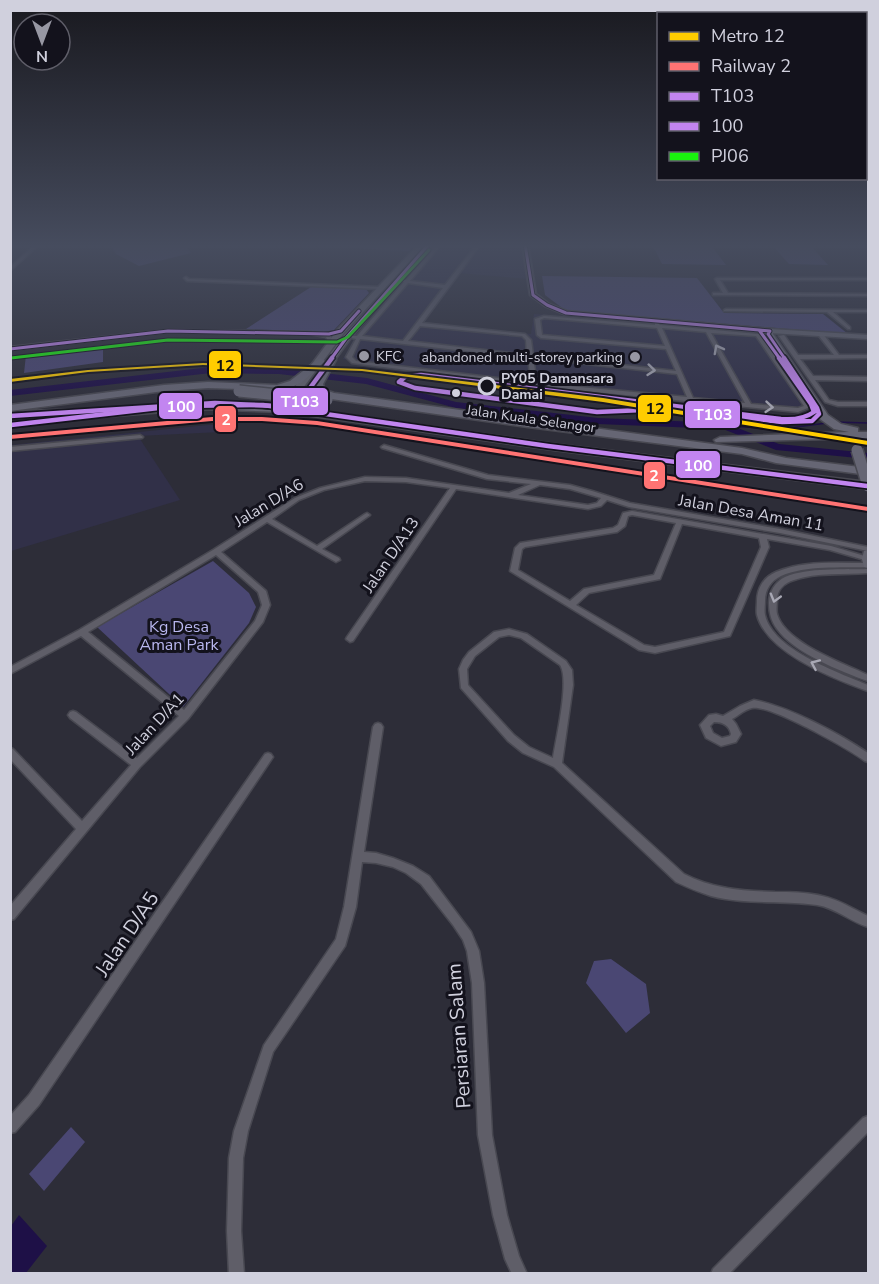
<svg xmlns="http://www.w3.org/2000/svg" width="879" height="1284" font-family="'Nunito Sans',sans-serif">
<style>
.built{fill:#313048}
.green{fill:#4a4773}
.water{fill:#1e1047}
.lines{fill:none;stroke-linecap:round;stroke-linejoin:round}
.stream{stroke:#1e1047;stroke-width:1.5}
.river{fill:#1e1047;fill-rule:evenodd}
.street-casing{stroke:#484851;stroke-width:3}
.secondary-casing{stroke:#484851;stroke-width:3}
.highway-casing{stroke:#484851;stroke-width:3}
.street{fill:#5f5e68;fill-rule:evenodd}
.secondary{fill:#63636e;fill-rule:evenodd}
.highway{fill:#666674;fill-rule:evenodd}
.highway-bridge-casing{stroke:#484851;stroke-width:14;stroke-linecap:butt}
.highway-bridge{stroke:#666674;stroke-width:11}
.bus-1-far1-casing{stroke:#13121c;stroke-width:5}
.bus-1-casing{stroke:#13121c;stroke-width:8}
.bus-2-casing{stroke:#13121c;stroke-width:8}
.bus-3-casing{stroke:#13121c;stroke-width:5}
.bus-1-far1{stroke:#c285f0;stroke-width:3}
.bus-1{stroke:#c285f0;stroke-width:4.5}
.bus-2{stroke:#c285f0;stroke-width:4.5}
.bus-3{stroke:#19f40e;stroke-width:3}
.rail-1-casing{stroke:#13121c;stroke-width:4}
.rail-1{fill:#ff7373;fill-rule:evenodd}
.metro-1-casing{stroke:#13121c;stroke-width:4}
.metro-1{fill:#fc0;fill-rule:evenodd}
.oneway{stroke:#a8a8b4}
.poi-dot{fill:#9797a3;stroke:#13121c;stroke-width:2}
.stop-dot{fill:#13121c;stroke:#d0d0dd;stroke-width:3}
.bus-dot{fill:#d0d0dd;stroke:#13121c;stroke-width:2}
.labels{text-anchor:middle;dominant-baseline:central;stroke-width:6;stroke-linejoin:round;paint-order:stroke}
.far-poi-label{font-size:14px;fill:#d0d0dd;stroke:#13121c;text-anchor:start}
.far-stop-label{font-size:14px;font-weight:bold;fill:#d0d0dd;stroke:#13121c;text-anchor:start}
.far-street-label{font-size:14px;fill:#d0d0dd;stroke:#13121c}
.street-label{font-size:16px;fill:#d0d0dd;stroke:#13121c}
.park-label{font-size:16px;fill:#b9b7ef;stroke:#13121c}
.near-street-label{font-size:20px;fill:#d0d0dd;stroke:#13121c}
.line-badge{stroke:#13121c;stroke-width:2}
.badge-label{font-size:16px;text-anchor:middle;font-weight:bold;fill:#fff}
.pale-badge-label{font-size:16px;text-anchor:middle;font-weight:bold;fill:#111}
</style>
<rect width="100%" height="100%" fill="#2d2d38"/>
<!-- built -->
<path class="built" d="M 435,244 L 520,244 L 527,279 L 460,273 L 424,322 L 531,334 L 534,314 L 754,332 L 802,406 L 798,408 L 530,382 L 343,359 L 356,335 Z
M 208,425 L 222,425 L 221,432 L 138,436 L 180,500 L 11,551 L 11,445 Z"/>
<!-- green -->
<path class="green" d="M 110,244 L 187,244 L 185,245 L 191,253 L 139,266 L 116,254 Z
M 348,244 L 416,244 L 409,251 L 352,248 Z
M 652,244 L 710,244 L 726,265 L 662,264 Z
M 771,244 L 809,244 L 828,265 L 789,264 Z
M 542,276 L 697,278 L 724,313 L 823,314 L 848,334 L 565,310 L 545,295 Z
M 311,287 L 366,289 L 369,293 L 334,330 L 324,332 L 246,329 Z
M 103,345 L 103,362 L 24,373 L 26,355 Z
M 213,561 L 249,593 L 256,607 L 249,623 L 183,707 L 97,627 Z
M 611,959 L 646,984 L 650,1013 L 626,1033 L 586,983 L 594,961 Z
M 71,1127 L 85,1142 L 44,1191 L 29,1174 Z"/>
<!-- water -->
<path class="water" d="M 19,1215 L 47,1246 L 26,1273 L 11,1273 L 11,1226 Z"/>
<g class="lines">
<!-- stream -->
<path class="stream" d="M 835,422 L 868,423
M 725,426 L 781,429 L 827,423"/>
<!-- river -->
<path class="river" d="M 211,367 L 279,368 L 367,378 L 456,402 L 598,418 L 725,423 L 779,444 L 868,453 L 868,459 L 776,450 L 723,429 L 598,424 L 456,408 L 366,384 L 279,374 L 211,373 L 10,396 L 10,390 Z"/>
<!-- street casing -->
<g class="street-casing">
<path id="street" d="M 36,244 L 40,244 L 10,271 L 10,267 Z
M 438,244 L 442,244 L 410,281 L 445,285 L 477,244 L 481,244 L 422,323 L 525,334 L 531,340 L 533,355 L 676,371 L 666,349 L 541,338 L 537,335 L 535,319 L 544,316 L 655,325 L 655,323 L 657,322 L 660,325 L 758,334 L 760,334 L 810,407 L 798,412 L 534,386 L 352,363 L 346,357 L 356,339 L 352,338 L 352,336 L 357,336 L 404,282 L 395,281 L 395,279 L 406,280 ZM 408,283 L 443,288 L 403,341 L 362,336 ZM 544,318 L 657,328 L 665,346 L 542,335 L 540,320 ZM 420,326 L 522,336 L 526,340 L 527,355 L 408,341 ZM 662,328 L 706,332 L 745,403 L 693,398 ZM 711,333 L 756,336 L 804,406 L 798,408 L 751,404 ZM 360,339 L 528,358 L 531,382 L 356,361 L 352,357 ZM 533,358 L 677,374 L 687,397 L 537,383 Z
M 186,277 L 189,279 L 380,287 L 382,288 L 380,289 L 187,281 L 184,278 Z
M 717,278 L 868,278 L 868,280 L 720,280 L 728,293 L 868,294 L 868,296 L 715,295 L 713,295 L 713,293 L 723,293 L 715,279 Z
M 726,309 L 868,310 L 868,312 L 833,312 L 850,327 L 850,329 L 848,329 L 827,312 L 724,311 L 724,310 Z
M 168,330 L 309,332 L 330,335 L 334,342 L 329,343 L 326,337 L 309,334 L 168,332 L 10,350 L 10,347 Z
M 819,334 L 823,334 L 839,355 L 868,355 L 868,358 L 800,359 L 813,376 L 868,377 L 868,381 L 815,380 L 829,400 L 838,402 L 868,402 L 868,406 L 838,406 L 825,402 L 779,336 L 784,335 L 798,355 L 834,355 L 819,336 Z
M 140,435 L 143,437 L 142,438 L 10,451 L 10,447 Z
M 384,445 L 488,475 L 570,485 L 592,491 L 630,503 L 780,529 L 868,547 L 868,551 L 780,533 L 629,507 L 607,500 L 601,506 L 588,509 L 456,489 L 353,641 L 350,642 L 346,639 L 347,637 L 450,488 L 406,482 L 365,481 L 324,490 L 299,500 L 272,519 L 317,546 L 365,514 L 367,513 L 370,515 L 322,549 L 339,558 L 340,560 L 336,562 L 267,522 L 221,552 L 266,591 L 270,605 L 263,622 L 188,719 L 140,767 L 14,919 L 10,920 L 10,906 L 76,829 L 10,759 L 10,748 L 13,749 L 82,821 L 131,765 L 70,718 L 68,715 L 70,712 L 73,711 L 76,712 L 137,758 L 179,716 L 81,636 L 10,674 L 10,667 L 79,630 L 213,550 L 295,498 L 320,488 L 365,477 L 406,478 L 509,493 L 531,484 L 487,479 L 382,448 L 381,447 ZM 540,485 L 570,489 L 601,498 L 597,503 L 588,505 L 518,495 ZM 216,555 L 258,592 L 262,605 L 255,621 L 184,710 L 88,632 Z
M 632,511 L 831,546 L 868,557 L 868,561 L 830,550 L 767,539 L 769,547 L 730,636 L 655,653 L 639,650 L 510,571 L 515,548 L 520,543 L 613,528 L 618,525 L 623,513 ZM 632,515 L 676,523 L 654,575 L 584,589 L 570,601 L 518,570 L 522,549 L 525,547 L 617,532 L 625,526 L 628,516 ZM 682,524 L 759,538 L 761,547 L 724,632 L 655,647 L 644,645 L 576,605 L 589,593 L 660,579 Z
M 868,563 L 868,567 C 841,568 806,565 781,576 C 771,581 765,589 765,601 C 765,605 764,611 765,615 C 773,650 838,672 868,685 L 868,691 C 834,679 767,653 757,615 C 756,611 757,606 757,601 C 757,588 764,577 776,572 C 804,560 838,563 868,563 Z
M 868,569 L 868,573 C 844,575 817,572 794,580 C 784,583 777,590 777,600 C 777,604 776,610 777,614 C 785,643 843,663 868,675 L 868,681 C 841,672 793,652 777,629 C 771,621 769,612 769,603 C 769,592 775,582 785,577 C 808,567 843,570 868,569 Z
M 509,629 L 527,634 L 566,661 L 572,670 L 573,685 L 562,763 L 684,874 C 713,889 743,891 775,892 C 790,892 806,892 822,896 C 838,899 853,909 868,916 L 868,927 C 851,922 836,908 817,905 C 782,900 745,905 711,896 C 698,892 687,887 676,882 L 554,767 L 523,753 L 508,741 L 461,688 L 459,669 L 463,660 L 469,652 L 494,632 ZM 509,635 L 521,638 L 560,665 C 570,680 556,738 553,758 L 529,747 L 514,735 L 468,685 L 467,669 L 475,656 L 499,637 Z
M 754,700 C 788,706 840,734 868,753 L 868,762 L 865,761 C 848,749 770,704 752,708 C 745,709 738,716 732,719 L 736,724 L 741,734 L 736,742 L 721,746 L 706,738 L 700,725 L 709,715 L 716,714 L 723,716 L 740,706 ZM 714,722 C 723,722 729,725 731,734 L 730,736 L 722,738 L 713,733 L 710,726 Z
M 378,723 L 381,724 L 383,727 L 364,852 L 376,853 L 393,858 L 413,866 L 429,876 L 471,932 L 479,951 L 484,983 L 492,1135 L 507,1215 L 519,1256 L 527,1274 L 512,1274 L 505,1259 L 493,1215 L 478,1135 L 472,983 L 467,951 L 463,940 L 453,925 L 421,884 L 406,873 L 393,867 L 376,863 L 362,862 L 356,907 L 345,946 L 273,1052 L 248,1131 L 243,1158 L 241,1231 L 244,1274 L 229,1274 L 227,1231 L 229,1158 L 234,1131 L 264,1045 L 336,939 L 344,907 L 373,727 L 375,724 Z
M 268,753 L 271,754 L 273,757 L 271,760 L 39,1105 L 15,1132 L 10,1133 L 10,1116 L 29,1095 L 265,754 Z
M 868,1116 L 868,1132 L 729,1274 L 711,1274 L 713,1269 L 863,1118 Z"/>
</g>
<!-- secondary casing -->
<g class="secondary-casing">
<path id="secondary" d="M 419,244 L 425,244 L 344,333 L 288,408 L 282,408 L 282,404 L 338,329 Z
M 522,244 L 528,244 L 536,294 L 549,304 L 567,311 L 770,329 L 868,335 L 868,339 L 770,333 L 564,314 L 545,306 L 530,295 Z
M 374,303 L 379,304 L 350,339 L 299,409 L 293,409 L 293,405 L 344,335 Z
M 868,550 L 868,568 L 864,567 L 862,559 L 864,551 Z"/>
</g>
<!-- highway casing -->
<g class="highway-casing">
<path id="highway" d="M 767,329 L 773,329 L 773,334 L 828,415 L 841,424 L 858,428 L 858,432 L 868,432 L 868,438 L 716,442 L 714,440 L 720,437 L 849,432 L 834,429 L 820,419 L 763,334 Z
M 331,357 L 336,360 L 323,384 L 325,390 L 334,393 L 742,448 L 786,458 L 868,468 L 868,475 L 776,463 L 742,454 L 528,427 L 268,390 L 208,388 L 164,391 L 10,411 L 10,405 L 164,385 L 208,382 L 277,385 L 290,381 L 320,358 L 325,361 L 323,363 L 302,382 L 292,387 L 315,391 L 313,384 L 326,360 Z
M 201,403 L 284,406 L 554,444 L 868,482 L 868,489 L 554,450 L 284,412 L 201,409 L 101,417 L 48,418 L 23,417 L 18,414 L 23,411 L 92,409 L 101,411 Z"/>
</g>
<!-- street -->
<use href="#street" class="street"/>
<!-- secondary -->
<use href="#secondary" class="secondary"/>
<!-- highway -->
<use href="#highway" class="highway"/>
<!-- highway-bridge casing -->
<g class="highway-bridge-casing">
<path id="highway-bridge" d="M 239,391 L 327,400
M 857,450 L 868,486"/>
</g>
<!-- highway-bridge -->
<use href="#highway-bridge" class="highway-bridge"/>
<!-- bus-1-far1 casing -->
<g class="bus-1-far1-casing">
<path id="bus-1-far1" d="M 525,244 L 533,295 L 547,305 L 566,313 L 759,330
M 10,349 L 168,331 L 329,334 L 341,331 L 359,311
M 331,359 L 347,337 L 429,244
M 780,359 L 759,330 L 770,331 L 768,334 L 785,359"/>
</g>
<!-- bus-1 casing -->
<g class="bus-1-casing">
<path id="bus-1" d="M 779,358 L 811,404 L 814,412 C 804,419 793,420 781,419 L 421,375 L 406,376 L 399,382 L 415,388 L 597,412 L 666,409 L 782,422 L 812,421 L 819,414 L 817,408 L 784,358
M 10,416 L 215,403 L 296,407 L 332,358"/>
</g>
<!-- bus-2 casing -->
<g class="bus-2-casing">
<path id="bus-2" d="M 11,425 L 176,406 L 263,405 L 548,446 L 867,486"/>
</g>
<!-- bus-3 casing -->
<g class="bus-3-casing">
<path id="bus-3" d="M 11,358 L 168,340 L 337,342 L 348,337 L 429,250"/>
</g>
<!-- bus-1-far1 -->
<use href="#bus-1-far1" class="bus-1-far1"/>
<!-- bus-1 -->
<use href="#bus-1" class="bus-1"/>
<!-- bus-2 -->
<use href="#bus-2" class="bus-2"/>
<!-- bus-3 -->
<use href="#bus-3" class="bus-3"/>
<!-- rail-1 casing -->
<g class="rail-1-casing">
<path id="rail-1" d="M 212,417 L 262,417 L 317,421 L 868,507 L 868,511 L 317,425 L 262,421 L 212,421 L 10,439 L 10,435 Z"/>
</g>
<!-- rail-1 -->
<use href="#rail-1" class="rail-1"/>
<!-- metro-1 casing -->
<g class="metro-1-casing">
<path id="metro-1" d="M 203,363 L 362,369 L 603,398 L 868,441 L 868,445 L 603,402 L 362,371 L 203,365 L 88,372 L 10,382 L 10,379 L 88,370 Z"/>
</g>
<!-- metro-1 -->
<use href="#metro-1" class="metro-1"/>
</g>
<!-- one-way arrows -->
<defs><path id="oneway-chevron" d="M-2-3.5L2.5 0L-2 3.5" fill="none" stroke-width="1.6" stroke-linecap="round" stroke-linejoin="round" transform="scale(1.5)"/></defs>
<g class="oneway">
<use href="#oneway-chevron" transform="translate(718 349) rotate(-118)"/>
<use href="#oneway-chevron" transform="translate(651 370) rotate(6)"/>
<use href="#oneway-chevron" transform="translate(769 407) rotate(5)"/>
<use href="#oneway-chevron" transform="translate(775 598) rotate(106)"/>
<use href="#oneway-chevron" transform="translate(815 664) rotate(-156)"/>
</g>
<!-- sky -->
<linearGradient id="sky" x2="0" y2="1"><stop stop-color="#19191f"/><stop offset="0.58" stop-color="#464c5e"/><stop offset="1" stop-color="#464c5e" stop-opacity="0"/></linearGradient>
<rect width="879" height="424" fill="url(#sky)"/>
<!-- markers -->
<g class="poi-dot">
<circle cx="364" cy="356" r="6"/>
<circle cx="635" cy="357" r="6"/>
</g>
<circle class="stop-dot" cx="487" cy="386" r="8"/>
<circle class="bus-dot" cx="456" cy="393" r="5"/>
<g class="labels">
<!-- far-poi labels -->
<g class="far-poi-label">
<text x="376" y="356">KFC</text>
<text x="623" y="357" text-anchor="end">abandoned multi-storey parking</text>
</g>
<!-- far-stop labels -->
<g class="far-stop-label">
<text x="501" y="378">PY05 Damansara<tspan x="501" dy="16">Damai</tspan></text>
</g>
<!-- far-street labels -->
<g class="far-street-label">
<text transform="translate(531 419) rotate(8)">Jalan Kuala Selangor</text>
</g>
<!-- street labels -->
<g class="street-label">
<text transform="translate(269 503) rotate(-31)">Jalan D/A6</text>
<text transform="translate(751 513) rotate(10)">Jalan Desa Aman 11</text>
<text transform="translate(391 555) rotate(-56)">Jalan D/A13</text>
<text transform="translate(155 724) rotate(-47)">Jalan D/A1</text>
</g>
<!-- park labels -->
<g class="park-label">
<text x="179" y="627">Kg Desa<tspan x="179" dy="18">Aman Park</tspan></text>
</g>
<!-- near-street labels -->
<g class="near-street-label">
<text transform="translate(127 934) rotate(-56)">Jalan D/A5</text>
<text transform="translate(459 1036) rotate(-94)">Persiaran Salam</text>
</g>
</g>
<g class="line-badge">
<rect x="208" y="350" width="34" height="29" rx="6" fill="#fc0"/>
<rect x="272" y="387" width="57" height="29" rx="6" fill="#c285f0"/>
<rect x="158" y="392" width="45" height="28" rx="6" fill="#c285f0"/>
<rect x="637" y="394" width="35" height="29" rx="6" fill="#fc0"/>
<rect x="684" y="400" width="57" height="29" rx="6" fill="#c285f0"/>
<rect x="214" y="405" width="23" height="28" rx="6" fill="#ff7373"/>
<rect x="675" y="450" width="46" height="29" rx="6" fill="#c285f0"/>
<rect x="643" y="461" width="23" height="29" rx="6" fill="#ff7373"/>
</g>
<g class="badge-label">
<text x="300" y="407">T103</text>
<text x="181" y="412">100</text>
<text x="713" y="420">T103</text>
<text x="226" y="425">2</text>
<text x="698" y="471">100</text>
<text x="654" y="481">2</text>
</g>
<g class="pale-badge-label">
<text x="225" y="371">12</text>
<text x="655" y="414">12</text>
</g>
<!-- border -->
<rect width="879" height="1284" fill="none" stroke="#d0d0dd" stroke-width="24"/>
<!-- legend -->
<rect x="657" y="12" width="210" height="168" fill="#13121c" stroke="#5f5e69" stroke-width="1.5"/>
<rect x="669" y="32" width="30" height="9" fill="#ffcc00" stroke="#5f5e69" stroke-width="1.5"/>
<text x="711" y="42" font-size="18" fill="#d0d0dd">Metro 12</text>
<rect x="669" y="62" width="30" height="9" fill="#ff7373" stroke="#5f5e69" stroke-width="1.5"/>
<text x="711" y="72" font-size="18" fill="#d0d0dd">Railway 2</text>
<rect x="669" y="92" width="30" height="9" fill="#c285f0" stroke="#5f5e69" stroke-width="1.5"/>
<text x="711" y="102" font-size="18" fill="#d0d0dd">T103</text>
<rect x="669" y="122" width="30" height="9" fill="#c285f0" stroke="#5f5e69" stroke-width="1.5"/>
<text x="711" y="132" font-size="18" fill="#d0d0dd">100</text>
<rect x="669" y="152" width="30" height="9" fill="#19f40e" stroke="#5f5e69" stroke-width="1.5"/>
<text x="711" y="162" font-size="18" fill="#d0d0dd">PJ06</text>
<!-- north arrow -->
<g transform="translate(42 42) rotate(180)"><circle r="28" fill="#13121c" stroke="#5f5e69" stroke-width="1.5"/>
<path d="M0-4.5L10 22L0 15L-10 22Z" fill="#9797a3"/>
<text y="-9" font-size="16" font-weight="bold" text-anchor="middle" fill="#d0d0dd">N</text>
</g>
</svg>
